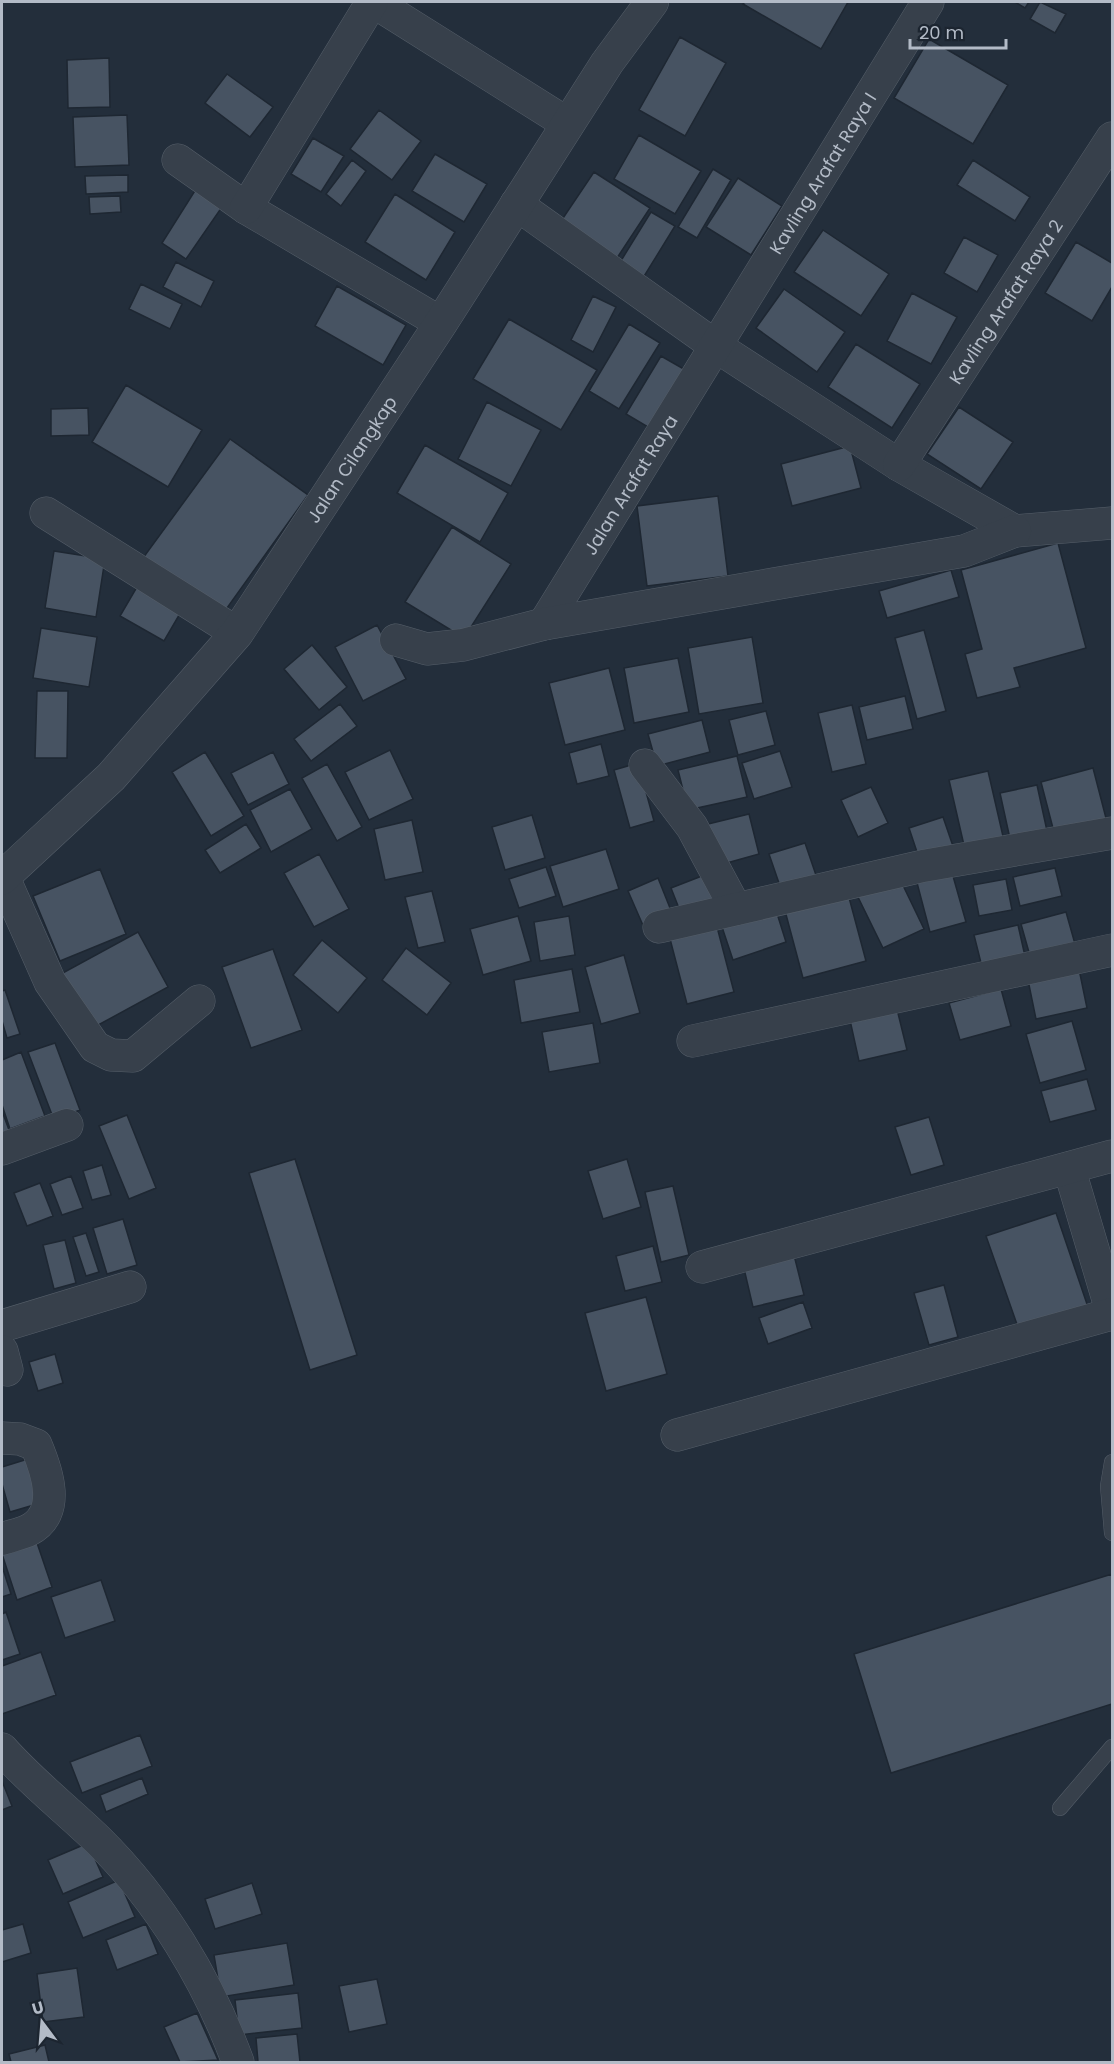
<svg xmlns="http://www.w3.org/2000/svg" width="1114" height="2064" font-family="Poppins,sans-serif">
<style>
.building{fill:#475362;stroke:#1e2732;stroke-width:1.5}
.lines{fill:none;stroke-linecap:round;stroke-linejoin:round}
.service-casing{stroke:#555e69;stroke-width:16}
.minor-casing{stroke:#555e69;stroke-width:33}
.tertiary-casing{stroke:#555e69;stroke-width:34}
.service{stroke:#37404b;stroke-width:15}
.minor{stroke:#37404b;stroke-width:32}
.tertiary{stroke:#37404b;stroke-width:33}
.labels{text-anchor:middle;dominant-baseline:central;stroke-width:4.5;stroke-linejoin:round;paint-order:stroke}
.street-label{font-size:18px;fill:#b3bbc7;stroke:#1c2530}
</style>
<rect width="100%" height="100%" fill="#232e3b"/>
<!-- building -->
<path class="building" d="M 745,2 L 848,2 L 821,49 L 743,4 Z
M 1015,2 L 1029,2 L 1025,8 Z
M 1040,2 L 1066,14 L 1055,33 L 1030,19 Z
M 680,37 L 726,63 L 685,136 L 639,110 Z
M 929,39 L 1008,85 L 973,144 L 894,98 Z
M 109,58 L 110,107 L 68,108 L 67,60 Z
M 227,74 L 273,107 L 250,137 L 205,103 Z
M 379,110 L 421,141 L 392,180 L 350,149 Z
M 127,115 L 129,165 L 75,167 L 73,117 Z
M 639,135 L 701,171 L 675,214 L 614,179 Z
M 313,138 L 344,156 L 321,192 L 291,174 Z
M 435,154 L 487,184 L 464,222 L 412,191 Z
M 352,160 L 366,171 L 341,206 L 326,194 Z
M 973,160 L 1030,197 L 1015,221 L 957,185 Z
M 713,169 L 731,180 L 697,238 L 678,227 Z
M 594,172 L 650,208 L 613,264 L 557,227 Z
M 128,175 L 128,192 L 86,194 L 85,176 Z
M 738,178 L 782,206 L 751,255 L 706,227 Z
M 196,189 L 222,207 L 186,259 L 162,243 Z
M 395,194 L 455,232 L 426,280 L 365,242 Z
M 120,196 L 121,212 L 90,214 L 89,197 Z
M 651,212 L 675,226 L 643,278 L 619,264 Z
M 823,230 L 889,274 L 861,316 L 794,272 Z
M 964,237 L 998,255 L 977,292 L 944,273 Z
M 1076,242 L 1112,263 L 1112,287 L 1092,321 L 1045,293 Z
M 176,262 L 214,281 L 201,307 L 163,287 Z
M 141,284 L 182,304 L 170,329 L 129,309 Z
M 337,286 L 406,325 L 383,365 L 315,326 Z
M 784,289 L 845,332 L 817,372 L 756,328 Z
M 912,293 L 957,317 L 931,364 L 887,341 Z
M 593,296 L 616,307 L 593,352 L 571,340 Z
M 509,319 L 597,370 L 561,430 L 473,379 Z
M 629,324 L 660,343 L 619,409 L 589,391 Z
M 856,344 L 920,384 L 892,428 L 828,387 Z
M 661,356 L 689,372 L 653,430 L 626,414 Z
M 126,385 L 202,430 L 168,487 L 92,442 Z
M 487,402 L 541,430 L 511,486 L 458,459 Z
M 959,407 L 1013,442 L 981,489 L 927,454 Z
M 88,408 L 89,435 L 51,436 L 51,409 Z
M 230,439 L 308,495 L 222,615 L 143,558 Z
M 425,445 L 508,493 L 480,542 L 397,493 Z
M 850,446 L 861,488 L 792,506 L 781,464 Z
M 718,496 L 728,576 L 647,586 L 637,506 Z
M 452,527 L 511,564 L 464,638 L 405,602 Z
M 1058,543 L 1086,648 L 1014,668 L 1020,687 L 977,698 L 965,654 L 982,649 L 961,570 Z
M 54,551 L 105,559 L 96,617 L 45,608 Z
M 951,570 L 959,597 L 887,618 L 879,591 Z
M 141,580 L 185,605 L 164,641 L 120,616 Z
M 377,625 L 406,679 L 363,701 L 335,647 Z
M 41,628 L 97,637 L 89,687 L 33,678 Z
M 924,630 L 946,711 L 917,719 L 895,638 Z
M 752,637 L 763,703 L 699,714 L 688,648 Z
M 312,645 L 347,687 L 319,710 L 284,669 Z
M 678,658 L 689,712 L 634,723 L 624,668 Z
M 609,668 L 625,730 L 565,745 L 549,683 Z
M 37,691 L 68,691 L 67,758 L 35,758 Z
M 905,696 L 913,729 L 867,740 L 859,707 Z
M 340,704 L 357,726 L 311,761 L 294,739 Z
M 852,705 L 866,764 L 832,772 L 818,713 Z
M 766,711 L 775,745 L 738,755 L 729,720 Z
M 702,720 L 710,752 L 657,766 L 648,734 Z
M 601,744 L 609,776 L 577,784 L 569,753 Z
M 390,750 L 413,799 L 369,820 L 345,772 Z
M 780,751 L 792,787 L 754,799 L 742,763 Z
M 205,752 L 244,816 L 211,836 L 172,772 Z
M 273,752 L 289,784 L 248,805 L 231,773 Z
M 737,756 L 747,797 L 688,810 L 678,770 Z
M 638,763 L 654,821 L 630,828 L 614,770 Z
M 327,764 L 362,827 L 337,841 L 302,778 Z
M 1093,768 L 1107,822 L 1055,836 L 1041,782 Z
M 988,771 L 1005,845 L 966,854 L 949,780 Z
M 1037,785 L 1049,840 L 1012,848 L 1000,793 Z
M 871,787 L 888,823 L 858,837 L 841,800 Z
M 290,789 L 312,829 L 271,852 L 250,810 Z
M 749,814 L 759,854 L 716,866 L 704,825 Z
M 532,815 L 545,858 L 505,870 L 492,827 Z
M 943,817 L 955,852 L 921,864 L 909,828 Z
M 412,820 L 423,872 L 385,880 L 374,829 Z
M 246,824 L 261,848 L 220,873 L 205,850 Z
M 805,843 L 817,878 L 781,889 L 769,854 Z
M 606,849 L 619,889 L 563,907 L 550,866 Z
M 319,854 L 349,909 L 314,927 L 284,873 Z
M 546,867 L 556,896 L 519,908 L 509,879 Z
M 1055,868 L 1062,896 L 1020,906 L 1013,877 Z
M 100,869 L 126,934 L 60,961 L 33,896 Z
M 951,869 L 966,922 L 930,932 L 916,879 Z
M 897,873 L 924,929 L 883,948 L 856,893 Z
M 707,874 L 720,907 L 684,921 L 671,888 Z
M 658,878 L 674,918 L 645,930 L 628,891 Z
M 1006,879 L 1012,910 L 979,916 L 973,885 Z
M 847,890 L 866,961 L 803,978 L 784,907 Z
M 432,891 L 445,942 L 418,948 L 405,897 Z
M 775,907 L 786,942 L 733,960 L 721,924 Z
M 1066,912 L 1077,951 L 1032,963 L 1021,924 Z
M 518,916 L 531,961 L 483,975 L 470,929 Z
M 569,916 L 575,955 L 540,961 L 534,922 Z
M 716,923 L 734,992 L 687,1004 L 669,935 Z
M 1018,925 L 1027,965 L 984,975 L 974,935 Z
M 138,932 L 168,987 L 89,1030 L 59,975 Z
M 322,940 L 367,978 L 338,1013 L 293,975 Z
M 406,948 L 451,983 L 427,1015 L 382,980 Z
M 273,949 L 302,1030 L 251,1048 L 222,967 Z
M 624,955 L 640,1013 L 601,1024 L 585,967 Z
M 572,969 L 580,1012 L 521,1023 L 514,980 Z
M 1079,969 L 1087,1008 L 1036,1019 L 1028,980 Z
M 1001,989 L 1011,1026 L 960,1040 L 949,1003 Z
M 5,990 L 20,1034 L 7,1038 L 2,1021 L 2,991 Z
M 895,1001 L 907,1050 L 859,1061 L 848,1011 Z
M 1072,1021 L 1086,1070 L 1040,1083 L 1026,1034 Z
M 593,1023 L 600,1063 L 549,1072 L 542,1032 Z
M 55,1043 L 80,1110 L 54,1120 L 28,1052 Z
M 21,1052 L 45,1116 L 10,1129 L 2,1105 L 2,1060 Z
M 1087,1079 L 1096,1110 L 1050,1122 L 1041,1091 Z
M 2,1111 L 9,1130 L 2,1133 Z
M 127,1115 L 156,1188 L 129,1199 L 99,1126 Z
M 929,1117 L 944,1165 L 911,1175 L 895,1127 Z
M 295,1159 L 357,1355 L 310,1370 L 249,1173 Z
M 627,1159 L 641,1207 L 603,1219 L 588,1171 Z
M 102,1165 L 111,1195 L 92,1200 L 83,1171 Z
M 71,1176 L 83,1208 L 62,1215 L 50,1184 Z
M 40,1183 L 53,1216 L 27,1226 L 14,1193 Z
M 673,1186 L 689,1255 L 661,1262 L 645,1192 Z
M 1056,1213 L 1088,1307 L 1019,1330 L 986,1236 Z
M 123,1219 L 137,1265 L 107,1274 L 93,1228 Z
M 86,1233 L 99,1272 L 86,1276 L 73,1237 Z
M 65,1240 L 76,1283 L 54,1289 L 43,1245 Z
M 653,1246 L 662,1282 L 625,1291 L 616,1256 Z
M 792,1247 L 804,1295 L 753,1307 L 742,1260 Z
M 944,1285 L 958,1337 L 929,1345 L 914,1293 Z
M 646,1297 L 667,1374 L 606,1391 L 585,1313 Z
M 803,1302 L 812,1328 L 768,1344 L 759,1318 Z
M 55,1354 L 63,1383 L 38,1391 L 29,1362 Z
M 31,1458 L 44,1502 L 10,1512 L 2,1484 L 2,1467 Z
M 35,1537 L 52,1587 L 17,1600 L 2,1554 Z
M 2,1566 L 11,1594 L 2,1597 Z
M 1112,1574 L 1112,1704 L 891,1773 L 854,1654 Z
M 101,1580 L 115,1621 L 65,1638 L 51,1597 Z
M 6,1612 L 20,1654 L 2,1660 L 2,1614 Z
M 41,1652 L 56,1695 L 2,1714 L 2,1666 Z
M 140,1735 L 152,1766 L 82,1793 L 70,1762 Z
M 142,1778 L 148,1794 L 106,1812 L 100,1795 Z
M 2,1781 L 12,1806 L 2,1810 Z
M 88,1843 L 103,1877 L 63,1894 L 48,1860 Z
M 119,1880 L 135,1917 L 83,1938 L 68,1902 Z
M 252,1883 L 262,1914 L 215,1929 L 205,1899 Z
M 23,1924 L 31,1953 L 2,1962 L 2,1930 Z
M 146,1924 L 158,1954 L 117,1970 L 106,1940 Z
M 287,1943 L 294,1985 L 221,1997 L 214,1955 Z
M 77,1968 L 84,2017 L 43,2022 L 37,1974 Z
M 377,1979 L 387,2024 L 349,2032 L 339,1986 Z
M 298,1993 L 302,2028 L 239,2035 L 235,2000 Z
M 197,2013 L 218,2060 L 180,2062 L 164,2027 Z
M 297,2034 L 300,2062 L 258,2062 L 256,2038 Z
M 45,2045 L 49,2062 L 11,2062 L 9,2054 Z"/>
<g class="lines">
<!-- service casing -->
<g class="service-casing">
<path id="service" d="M 1112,1462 L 1108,1486 L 1112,1533
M 1060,1808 L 1112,1747"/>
</g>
<!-- minor casing -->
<g class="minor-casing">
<g id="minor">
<path d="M 374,2 L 568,124"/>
<path d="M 178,160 L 246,208 L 441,323"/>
<path d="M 516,204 L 717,347 L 899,465 L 1015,531 L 1112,523"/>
<path d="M 246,208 L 372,2"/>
<path id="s1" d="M 899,465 L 1112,138"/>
<path d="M 46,513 L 237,633"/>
<path id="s2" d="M 544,624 L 928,2"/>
<path d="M 396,640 L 427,649 L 463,645 L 544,624 L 964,551 L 1015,531"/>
<path d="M 645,765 L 692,827 L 736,909"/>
<path d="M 3,876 L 50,982 L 95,1047 L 111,1055 L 133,1056 L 199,1001"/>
<path d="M 659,927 L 923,866 L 1112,833"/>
<path d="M 693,1041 L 1112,950"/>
<path d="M 2,1149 L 67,1125"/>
<path d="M 1069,1168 L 1112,1313"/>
<path d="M 702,1267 L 1112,1156"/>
<path d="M 2,1326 L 130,1287"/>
<path d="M 2,1351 L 7,1370"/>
<path d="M 677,1435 L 1112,1314"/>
<path d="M 2,1438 L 20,1439 L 36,1445 C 47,1471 62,1513 29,1530 C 21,1534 10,1536 2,1539"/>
<path d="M 2,1749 C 31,1782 66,1809 98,1840 C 160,1901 208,1981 238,2062"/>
</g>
</g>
<!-- tertiary casing -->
<g class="tertiary-casing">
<g id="tertiary">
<path id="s3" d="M 2,878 L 111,777 L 237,633 L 441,323 L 607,63 L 652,2"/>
</g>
</g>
<!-- service -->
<use href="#service" class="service"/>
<!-- minor -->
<use href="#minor" class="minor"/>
<!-- tertiary -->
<use href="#tertiary" class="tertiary"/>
</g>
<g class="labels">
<!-- street labels -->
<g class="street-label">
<text stroke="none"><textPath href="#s2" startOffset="530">Kavling Arafat Raya I</textPath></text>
<text stroke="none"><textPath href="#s1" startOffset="195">Kavling Arafat Raya 2</textPath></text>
<text stroke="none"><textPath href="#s3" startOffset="548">Jalan Cilangkap</textPath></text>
<text stroke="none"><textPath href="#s2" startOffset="164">Jalan Arafat Raya</textPath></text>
</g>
</g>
<!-- border -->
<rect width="1114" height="2064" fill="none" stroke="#b3bbc7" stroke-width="6"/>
<!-- north arrow -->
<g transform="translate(42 2022) rotate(344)" stroke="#1c2530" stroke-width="4.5" paint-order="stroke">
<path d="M0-4.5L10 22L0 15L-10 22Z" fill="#b3bbc7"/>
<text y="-9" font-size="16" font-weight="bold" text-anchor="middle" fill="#b3bbc7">U</text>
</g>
<!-- scale -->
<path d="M910 39v9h96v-9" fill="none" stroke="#b3bbc7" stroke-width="3"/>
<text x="919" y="39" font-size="18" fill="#b3bbc7" stroke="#1c2530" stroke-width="4.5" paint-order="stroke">20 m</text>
</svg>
